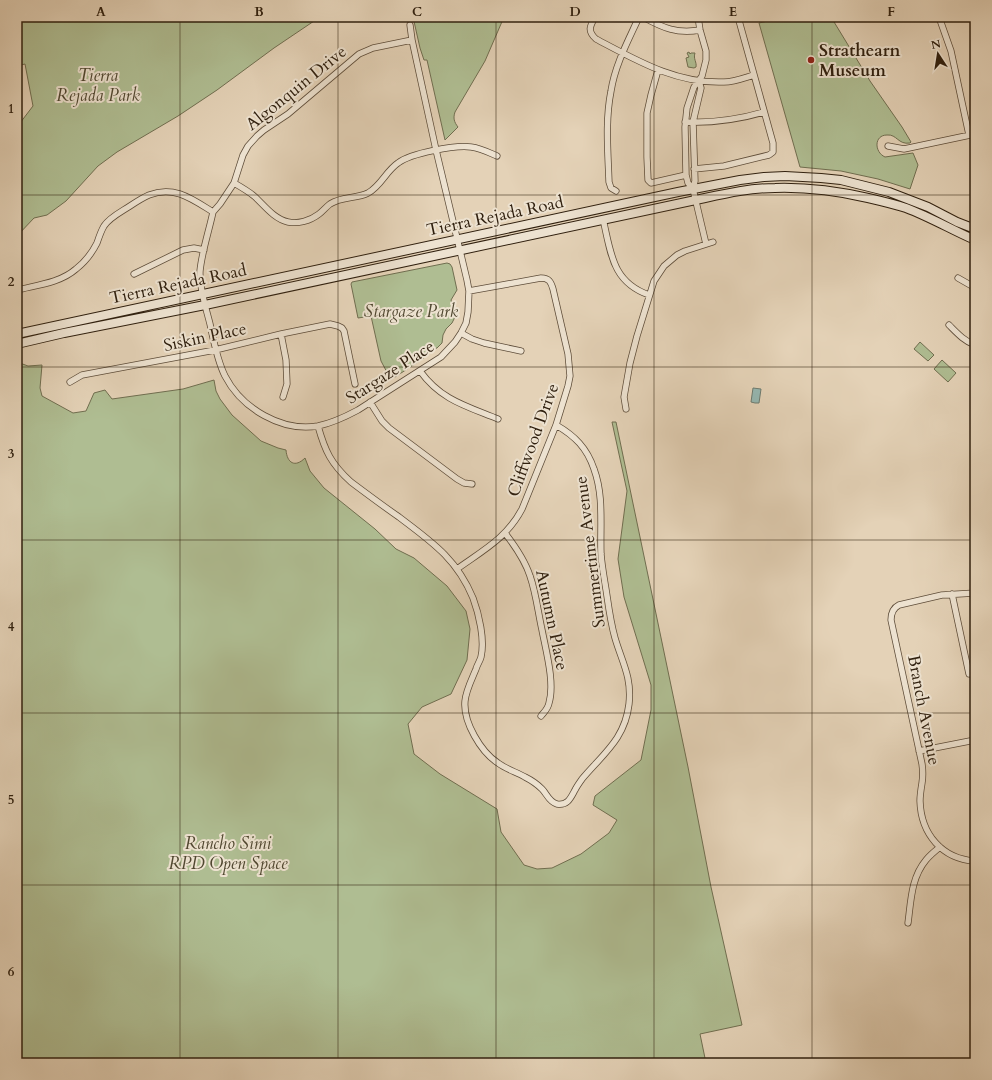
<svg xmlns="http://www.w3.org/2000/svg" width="992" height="1080" font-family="Cardo,serif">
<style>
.green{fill:#afbd92;stroke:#706e50}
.water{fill:#95b7b1;stroke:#6d7b70}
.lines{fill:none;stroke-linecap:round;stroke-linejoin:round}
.street-casing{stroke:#5d4c39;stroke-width:7}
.secondary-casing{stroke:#30200f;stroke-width:10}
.street{stroke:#ede2d0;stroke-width:5.5}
.secondary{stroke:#ede2d0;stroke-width:8}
.grid{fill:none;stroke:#30200f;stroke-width:1;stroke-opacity:0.55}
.poi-dot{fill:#8f2418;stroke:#ede2d0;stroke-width:1.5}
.labels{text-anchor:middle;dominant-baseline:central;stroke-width:4;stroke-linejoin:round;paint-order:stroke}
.poi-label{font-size:17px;font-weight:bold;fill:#30200f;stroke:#ede2d0;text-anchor:start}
.park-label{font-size:17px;font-style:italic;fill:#504730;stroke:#ede2d0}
.street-label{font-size:17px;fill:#30200f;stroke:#ede2d0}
.neatline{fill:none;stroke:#30200f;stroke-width:1.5}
.grid-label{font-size:13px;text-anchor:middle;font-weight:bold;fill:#30200f}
</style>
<rect width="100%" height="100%" fill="#e4d2b7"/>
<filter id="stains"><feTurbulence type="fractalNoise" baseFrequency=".005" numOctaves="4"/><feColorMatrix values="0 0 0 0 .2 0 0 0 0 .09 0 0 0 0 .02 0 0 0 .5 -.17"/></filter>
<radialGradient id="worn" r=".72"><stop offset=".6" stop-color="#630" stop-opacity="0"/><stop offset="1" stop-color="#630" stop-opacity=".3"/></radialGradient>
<!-- green -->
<path class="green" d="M 17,17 L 320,17 L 274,48 L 217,90 L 178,116 L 117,152 L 98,166 L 66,201 L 47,215 L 34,218 L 17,236 L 17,121 L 20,123 L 33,106 L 25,64 L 17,66 Z
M 413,17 L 504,17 L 485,61 L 455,112 C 453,118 454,122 458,127 L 445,140 L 427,60 L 424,60 L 420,48 Z
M 785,17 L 831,17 L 870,81 L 902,127 L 911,142 L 910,143 C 898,145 897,134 887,135 C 874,135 874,152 885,157 L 913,153 L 918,165 L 910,189 L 878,179 L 841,171 L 800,167 L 759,23 Z
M 689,52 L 690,54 L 691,53 L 695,53 C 693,59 697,62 696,67 L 694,68 L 688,67 L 686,58 L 689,57 L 687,53 Z
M 447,263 L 450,264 L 452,267 L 457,290 L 451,300 L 456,315 L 452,323 L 446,329 L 443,335 L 442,343 L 437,348 L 429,350 L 424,358 L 395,377 L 390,378 L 381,361 L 371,316 L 358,318 L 351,284 L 352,282 Z
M 920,342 L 934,355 L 928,361 L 914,349 Z
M 942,360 L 956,373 L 948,382 L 934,369 Z
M 17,362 L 28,366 L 42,365 L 40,388 L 42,396 L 73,413 L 86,411 L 94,393 L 105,390 L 112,399 L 183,389 L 214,380 L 216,391 L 220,399 L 232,415 L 261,441 L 278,448 L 286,450 C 287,463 295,468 305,458 L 310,471 L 324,488 L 375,529 L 396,549 L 414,558 L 447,586 L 466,611 L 470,629 L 467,660 L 451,694 L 422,707 L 408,724 L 414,754 L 440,774 L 497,809 L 501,832 L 524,865 L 537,869 L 552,868 L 581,854 L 609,833 L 617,820 L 593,805 L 595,796 L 641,760 L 651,710 L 651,685 L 624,597 L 618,559 L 627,491 L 612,422 L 616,422 L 688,767 L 711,887 L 742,1025 L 700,1034 L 706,1063 L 17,1063 Z"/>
<!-- water -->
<path class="water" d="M 753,388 L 761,389 L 759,403 L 755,403 L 751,402 Z"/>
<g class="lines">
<!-- street casing -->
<g class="street-casing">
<path id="street" d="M 595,17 C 590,26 587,31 596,39 C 636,60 676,84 724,82 C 734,82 744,78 754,75
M 643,17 C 663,28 677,34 700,30
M 939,17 L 951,51 L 969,135
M 658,70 L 651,95 L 647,113 L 647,157 L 648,180 L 651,183 L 686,175
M 699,81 L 701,88 L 693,122 L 695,181 L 693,189 L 706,244
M 685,122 C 713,123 737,120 764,112
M 888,146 L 904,149 L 975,134
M 694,169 L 724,166 L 769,155 L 773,152 L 773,143 L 738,17
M 234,183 C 241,187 248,191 254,196 C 264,205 274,219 288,222 C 298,224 310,221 319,214 C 323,211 326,207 330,204 C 342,196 356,199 368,193 C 381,186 386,171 398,163 C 411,153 455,145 471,147 C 480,148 488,152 497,156
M 693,189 L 688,183 L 686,175 L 685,127 L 687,108 L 694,87 L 702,76 L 706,60 L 706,51 L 700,30 L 698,17
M 616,191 L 611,188 L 609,182 C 608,152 605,121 611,91 C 615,65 628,41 639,17
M 213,212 C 209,231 202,251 200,271 C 199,287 206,308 210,324 C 214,342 217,360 225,376 C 242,409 282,432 318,426 C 332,423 345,417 358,410 L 441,357 L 455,342 L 461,333 L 466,323 L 468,312 L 469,291 L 467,280 L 436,150 L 412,40 L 410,25
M 213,212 L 220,204 L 234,183 L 243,155 L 248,146 L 257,136 L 264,130 L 288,114 L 359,54 L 373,48 L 412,40
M 603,219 C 611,253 612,282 649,295
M 134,274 L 183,250 L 194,248 L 204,250
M 958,278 L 972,286 L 975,289
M 17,290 C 37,285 60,283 76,269 C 85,262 92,253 97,243 C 99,237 101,231 104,226 C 110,217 121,212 130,206 C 136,202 142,198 149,195 C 174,185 192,199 213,212
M 949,325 C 957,333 964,341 975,345
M 461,333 L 472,339 L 484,343 L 521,351
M 281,334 L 286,360 L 287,384 L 283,397
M 420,371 C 441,400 466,406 498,419
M 70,382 L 82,375 L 215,350 L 281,334 L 330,324 L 338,326 L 342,328 L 344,331 L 355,384
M 370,402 L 382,421 L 389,428 L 457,479 L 464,483 L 472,484
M 626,409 L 624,397 L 630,363 L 637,336 L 654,281 L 664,266 L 677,255 L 685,251 L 713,242
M 318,426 C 325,451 331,464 351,482 C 367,494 383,506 399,517 C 432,542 457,559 473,598 C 479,614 485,640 481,657 C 480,661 477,665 476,669 C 472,679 466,690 465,701 C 463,722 481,752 498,763 C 506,769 516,772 525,777 C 531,780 537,784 542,789 C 547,794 549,802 557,804 C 568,806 571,797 575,790 C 577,786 580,782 582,779 C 603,754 625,739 629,704 C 632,677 622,662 615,638 C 611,624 609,610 607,596 C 605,582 602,568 601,554 C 600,526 604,496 594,469 C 587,448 575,436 556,425
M 505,533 C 515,546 525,560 530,576 C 536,593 538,612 542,630 C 546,651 555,683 549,703 C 548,709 544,712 541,716
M 457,569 C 482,551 507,538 522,509 L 556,425 L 568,386 L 570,376 L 568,354 L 553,289 C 551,282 549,278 541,278 L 469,291
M 975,593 L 942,595 L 899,605 C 893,608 891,613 891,620 L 922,764 C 923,771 923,777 922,783 C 921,789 920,795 920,801 C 921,834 942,859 975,861
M 952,594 L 969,674
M 919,751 L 975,740
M 908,923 C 911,901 911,878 926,860 C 930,855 935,851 940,847"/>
</g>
<!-- secondary casing -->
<g class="secondary-casing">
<path id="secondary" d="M 17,334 L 678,192 L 740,180 L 764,177 L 785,176 L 821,178 L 841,180 L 889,192 L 928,207 L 957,222 L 975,229
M 17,344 L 64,333 L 205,305 L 705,198 C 728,193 751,188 775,188 C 806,187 837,191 868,198 C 881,201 894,204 906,208 C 930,217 952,230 975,240"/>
</g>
<!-- street -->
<use href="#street" class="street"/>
<!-- secondary -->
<use href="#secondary" class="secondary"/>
</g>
<!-- grid -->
<path class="grid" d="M 180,17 L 180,1063M 338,17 L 338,1063M 496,17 L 496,1063M 654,17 L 654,1063M 812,17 L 812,1063M 17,195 L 975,195M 17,367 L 975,367M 17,540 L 975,540M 17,713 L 975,713M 17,885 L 975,885"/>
<!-- markers -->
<circle class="poi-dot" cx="811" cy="60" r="4"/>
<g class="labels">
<!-- poi labels -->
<g class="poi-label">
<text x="819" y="50">Strathearn<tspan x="819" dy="20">Museum</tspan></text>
</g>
<!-- park labels -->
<g class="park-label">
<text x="98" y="75">Tierra<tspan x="98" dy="20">Rejada Park</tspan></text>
<text x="411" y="311">Stargaze Park</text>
<text x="228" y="843">Rancho Simi<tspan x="228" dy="20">RPD Open Space</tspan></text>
</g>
<!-- street labels -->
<g class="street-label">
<text transform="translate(296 88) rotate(-39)">Algonquin Drive</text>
<text transform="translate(495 216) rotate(-12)">Tierra Rejada Road</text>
<text transform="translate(178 284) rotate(-12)">Tierra Rejada Road</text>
<text transform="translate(205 337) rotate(-12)">Siskin Place</text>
<text transform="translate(390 372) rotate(-33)">Stargaze Place</text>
<text transform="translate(533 440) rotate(-70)">Cliffwood Drive</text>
<text transform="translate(590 552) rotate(-97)">Summertime Avenue</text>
<text transform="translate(552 620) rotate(78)">Autumn Place</text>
<text transform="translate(924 710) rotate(79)">Branch Avenue</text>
</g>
</g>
<!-- margin -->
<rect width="992" height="1080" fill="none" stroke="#e4d2b7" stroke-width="44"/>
<!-- north arrow -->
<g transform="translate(938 54) rotate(348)" stroke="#ede2d0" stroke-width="3" paint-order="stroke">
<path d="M0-3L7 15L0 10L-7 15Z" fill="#30200f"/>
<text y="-6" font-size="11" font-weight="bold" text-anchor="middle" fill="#30200f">N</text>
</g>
<rect x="22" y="22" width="948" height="1036" class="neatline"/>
<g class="grid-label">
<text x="101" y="16">A</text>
<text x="259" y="16">B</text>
<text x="417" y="16">C</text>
<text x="575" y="16">D</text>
<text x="733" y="16">E</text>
<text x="891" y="16">F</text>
<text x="11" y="113">1</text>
<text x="11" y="286">2</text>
<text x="11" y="458">3</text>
<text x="11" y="631">4</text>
<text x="11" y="804">5</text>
<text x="11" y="976">6</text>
</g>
<rect width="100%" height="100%" filter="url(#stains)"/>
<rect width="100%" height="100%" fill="url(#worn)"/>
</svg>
